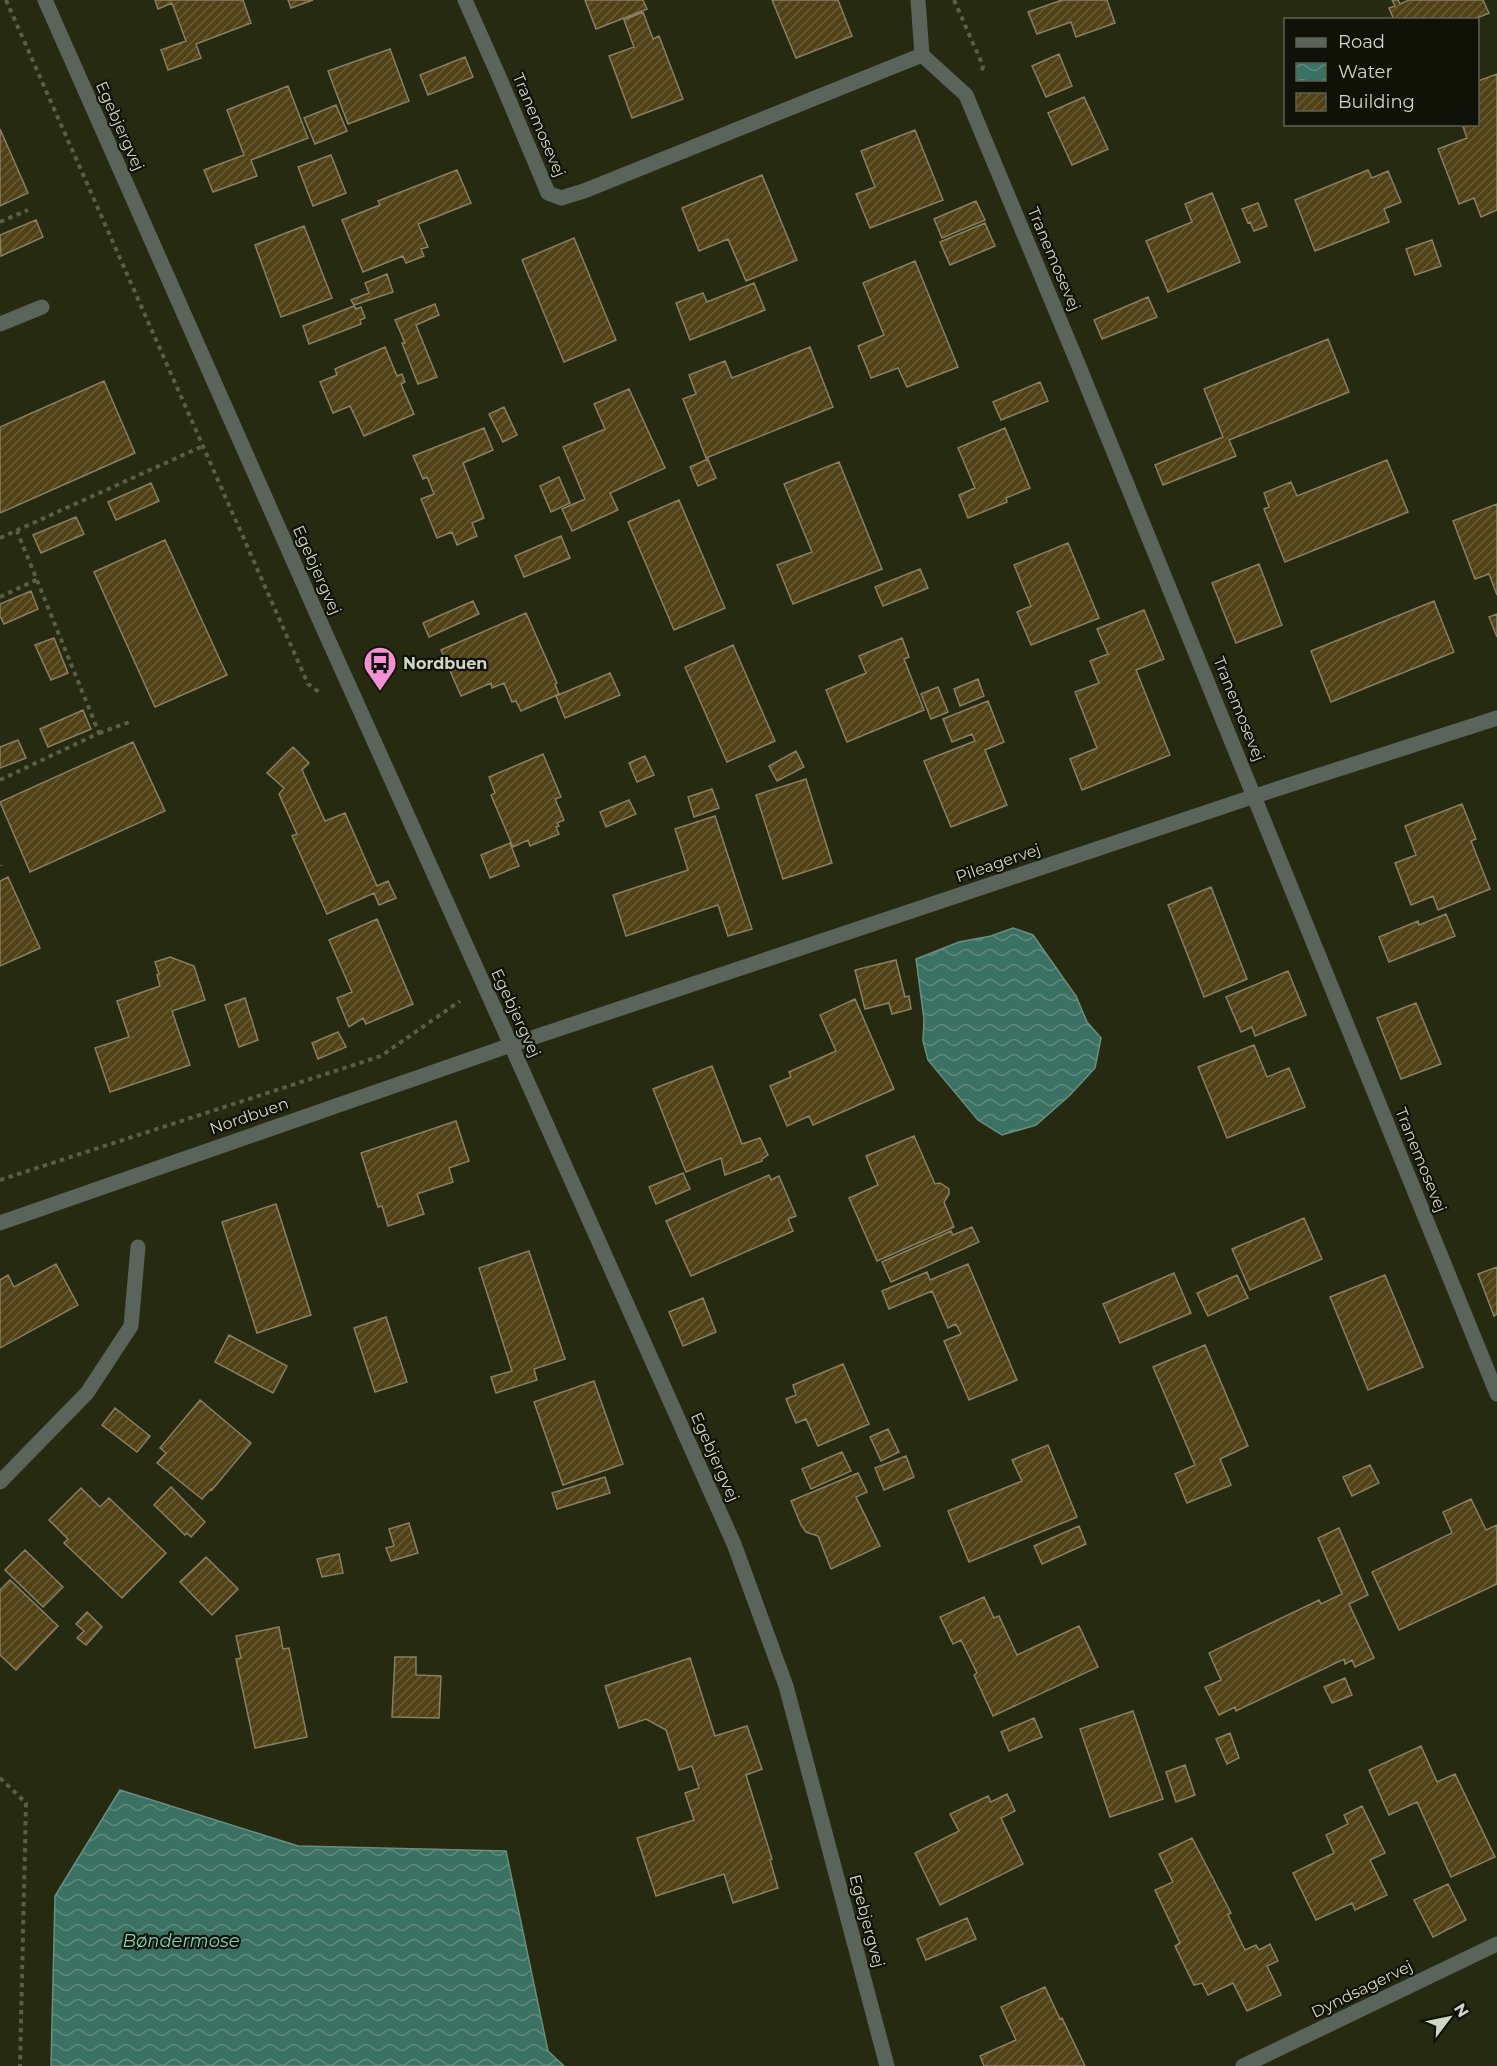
<svg xmlns="http://www.w3.org/2000/svg" width="1497" height="2066" font-family="Montserrat,sans-serif">
<style>
.water{fill:url(#water-waves);stroke:#688f80;stroke-width:1.5}
.building{fill:url(#building-hatch);stroke:#897f63;stroke-width:1.5}
.lines{fill:none;stroke-linecap:round;stroke-linejoin:round}
.path{stroke:#5a5e47;stroke-width:4;stroke-dasharray:4.5 4.5;stroke-linecap:butt}
.service{stroke:#5b645b;stroke-width:15}
.minor{stroke:#5b645b;stroke-width:15}
.tertiary{stroke:#5b645b;stroke-width:15}
.labels{text-anchor:middle;dominant-baseline:central;stroke-width:4.5;stroke-linejoin:round;paint-order:stroke}
.street-label{font-size:16px;fill:#d1d5c5;stroke:#101207}
.poi-label{font-size:16px;font-weight:bold;fill:#d1d5c5;stroke:#101207;text-anchor:start}
.water-label{font-size:18px;font-style:italic;fill:#7cd4bb;stroke:#101207}
</style>
<defs>
<pattern id="water-waves" width="16" height="10" patternUnits="userSpaceOnUse" patternTransform="scale(1.5)"><rect width="16" height="10" fill="#3b7162"/><path d="M0 5q4-4 8 0t8 0" fill="none" stroke="#5f8b7e"/></pattern>
<pattern id="building-hatch" width="6" height="6" patternUnits="userSpaceOnUse" patternTransform="scale(1.5)"><rect width="6" height="6" fill="#504216"/><path d="M-1 1l2-2M0 6l6-6M5 7l2-2" fill="none" stroke="#685c36"/></pattern>
</defs>
<rect width="100%" height="100%" fill="#262a11"/>
<!-- water -->
<path class="water" d="M 1013,928 L 1033,935 L 1076,996 L 1087,1022 L 1101,1038 L 1095,1068 L 1070,1095 L 1036,1125 L 1002,1135 L 978,1120 L 928,1060 L 923,1041 L 924,1019 L 916,959 L 959,942 L 991,936 Z
M 120,1790 L 298,1846 L 506,1851 L 548,2051 L 564,2066 L 51,2066 L 55,1896 Z"/>
<!-- building -->
<path class="building" d="M 155,0 L 243,0 L 251,23 L 196,44 L 201,58 L 168,70 L 161,50 L 186,41 L 172,3 L 158,9 Z
M 288,0 L 313,0 L 291,8 Z
M 585,0 L 643,0 L 647,9 L 596,29 Z
M 772,0 L 838,0 L 852,36 L 796,58 Z
M 1062,0 L 1107,0 L 1115,23 L 1076,37 L 1071,22 L 1037,34 L 1028,12 Z
M 1392,0 L 1398,0 L 1400,4 L 1409,0 L 1483,0 L 1489,13 L 1472,20 L 1394,20 L 1389,8 L 1395,6 Z
M 643,12 L 653,39 L 659,36 L 683,99 L 632,118 L 609,56 L 634,47 L 624,20 Z
M 390,49 L 409,101 L 348,124 L 328,71 Z
M 1059,54 L 1072,86 L 1046,97 L 1032,66 Z
M 465,57 L 473,77 L 428,95 L 420,75 Z
M 1497,74 L 1497,210 L 1481,217 L 1474,198 L 1459,204 L 1438,149 L 1467,138 L 1462,124 L 1478,124 L 1478,81 Z
M 288,86 L 308,138 L 251,160 L 257,176 L 213,192 L 204,170 L 244,155 L 227,110 Z
M 1084,97 L 1108,149 L 1072,165 L 1048,113 Z
M 336,105 L 347,131 L 315,144 L 304,118 Z
M 0,129 L 28,193 L 0,206 Z
M 915,130 L 943,200 L 870,228 L 856,194 L 875,187 L 861,151 Z
M 331,155 L 346,193 L 313,206 L 298,167 Z
M 457,170 L 471,203 L 418,224 L 428,247 L 421,249 L 424,256 L 406,263 L 403,256 L 363,272 L 342,220 L 380,205 L 378,201 Z
M 1368,170 L 1372,178 L 1388,171 L 1401,202 L 1384,209 L 1389,222 L 1315,251 L 1295,200 Z
M 762,175 L 797,260 L 746,281 L 728,239 L 699,251 L 682,208 Z
M 1212,193 L 1240,262 L 1168,292 L 1146,241 L 1192,222 L 1185,204 Z
M 976,201 L 985,220 L 942,238 L 934,219 Z
M 1258,203 L 1267,226 L 1254,231 L 1250,222 L 1248,223 L 1242,209 Z
M 36,220 L 43,237 L 1,256 L 0,235 Z
M 985,223 L 995,246 L 950,265 L 940,242 Z
M 304,226 L 332,298 L 281,317 L 255,245 Z
M 574,238 L 616,340 L 564,362 L 522,260 Z
M 1432,240 L 1441,266 L 1415,275 L 1406,249 Z
M 915,261 L 958,367 L 907,387 L 898,368 L 871,378 L 858,346 L 884,335 L 863,283 Z
M 387,274 L 393,292 L 354,305 L 351,300 L 369,293 L 365,283 Z
M 754,283 L 765,310 L 690,340 L 676,303 L 703,293 L 707,302 Z
M 1148,297 L 1157,317 L 1102,339 L 1094,320 Z
M 435,304 L 439,315 L 416,325 L 437,377 L 418,384 L 402,343 L 405,343 L 395,320 Z
M 354,306 L 356,309 L 361,307 L 365,318 L 360,320 L 361,324 L 309,344 L 303,326 Z
M 1328,339 L 1349,392 L 1229,440 L 1236,456 L 1163,485 L 1155,465 L 1223,437 L 1204,389 Z
M 385,347 L 397,376 L 402,374 L 405,382 L 401,384 L 414,414 L 364,436 L 350,406 L 333,413 L 320,382 L 337,375 L 335,369 Z
M 810,347 L 833,407 L 706,458 L 683,399 L 696,394 L 689,375 L 725,361 L 732,378 Z
M 104,381 L 135,453 L 0,513 L 0,427 Z
M 1040,382 L 1048,401 L 1001,420 L 993,402 Z
M 629,389 L 665,468 L 610,493 L 618,510 L 572,531 L 562,509 L 585,499 L 563,447 L 605,429 L 594,404 Z
M 504,407 L 517,435 L 503,442 L 489,414 Z
M 484,428 L 493,450 L 463,463 L 484,518 L 472,523 L 477,536 L 457,545 L 452,532 L 437,538 L 421,499 L 434,494 L 427,477 L 423,479 L 413,456 Z
M 1005,428 L 1030,488 L 1006,498 L 1007,502 L 968,518 L 959,495 L 975,488 L 958,448 Z
M 708,459 L 716,478 L 698,486 L 690,467 Z
M 1387,460 L 1408,512 L 1285,562 L 1264,509 L 1269,507 L 1264,493 L 1291,482 L 1297,496 Z
M 839,462 L 882,569 L 793,604 L 777,565 L 812,552 L 784,484 Z
M 559,477 L 570,503 L 551,512 L 540,486 Z
M 151,483 L 159,501 L 116,520 L 108,502 Z
M 679,500 L 725,608 L 674,630 L 628,522 Z
M 1497,504 L 1497,595 L 1489,574 L 1475,579 L 1453,521 Z
M 76,517 L 84,534 L 41,553 L 33,535 Z
M 561,536 L 570,558 L 524,577 L 515,556 Z
M 165,540 L 227,675 L 155,707 L 94,572 Z
M 1068,543 L 1099,618 L 1031,645 L 1017,612 L 1031,606 L 1014,565 Z
M 1259,564 L 1282,625 L 1236,643 L 1212,583 Z
M 920,569 L 928,588 L 883,606 L 875,587 Z
M 31,591 L 38,609 L 4,624 L 0,616 L 0,604 Z
M 473,601 L 479,614 L 429,637 L 423,623 Z
M 1434,601 L 1454,652 L 1331,702 L 1311,651 Z
M 1144,610 L 1164,659 L 1136,670 L 1170,755 L 1082,790 L 1070,759 L 1097,748 L 1075,692 L 1099,683 L 1090,661 L 1108,654 L 1097,629 Z
M 526,613 L 557,683 L 555,684 L 559,694 L 521,711 L 516,701 L 512,702 L 504,683 L 492,688 L 491,683 L 461,696 L 441,650 Z
M 1497,614 L 1497,637 L 1489,617 Z
M 54,638 L 68,673 L 51,680 L 35,645 Z
M 902,638 L 909,657 L 904,659 L 924,710 L 847,742 L 826,690 L 866,673 L 859,656 Z
M 733,645 L 775,741 L 727,762 L 685,667 Z
M 610,673 L 620,695 L 565,718 L 556,696 Z
M 978,679 L 984,696 L 960,706 L 954,689 Z
M 938,687 L 948,712 L 931,719 L 921,694 Z
M 988,701 L 1004,742 L 985,750 L 1007,805 L 951,827 L 924,761 L 975,741 L 972,734 L 952,742 L 943,719 Z
M 83,710 L 91,729 L 48,747 L 40,729 Z
M 18,740 L 26,758 L 0,768 L 0,747 Z
M 133,742 L 165,811 L 30,872 L 0,802 Z
M 293,747 L 309,763 L 302,770 L 325,821 L 345,813 L 377,886 L 388,881 L 396,898 L 379,905 L 374,893 L 327,914 L 292,836 L 297,834 L 279,794 L 284,788 L 267,773 Z
M 796,751 L 804,767 L 777,781 L 769,766 Z
M 543,754 L 561,797 L 555,799 L 564,820 L 557,823 L 559,826 L 556,827 L 559,834 L 530,846 L 528,840 L 513,847 L 491,795 L 495,793 L 489,777 Z
M 645,756 L 654,775 L 637,782 L 629,763 Z
M 806,779 L 832,863 L 783,879 L 756,795 Z
M 712,789 L 719,808 L 694,817 L 688,797 Z
M 629,800 L 636,814 L 606,827 L 600,812 Z
M 1462,804 L 1476,839 L 1471,841 L 1490,889 L 1438,910 L 1433,896 L 1411,905 L 1395,863 L 1416,855 L 1405,826 Z
M 715,816 L 752,929 L 728,936 L 718,905 L 626,936 L 613,895 L 688,870 L 675,829 Z
M 510,843 L 519,866 L 490,878 L 481,855 Z
M 8,877 L 40,948 L 0,966 L 0,881 Z
M 1211,887 L 1247,979 L 1204,997 L 1168,905 Z
M 1446,914 L 1455,936 L 1389,962 L 1379,937 L 1418,921 L 1419,925 Z
M 377,919 L 413,1004 L 366,1024 L 363,1018 L 349,1027 L 337,998 L 352,992 L 329,940 Z
M 170,957 L 194,966 L 205,1000 L 172,1011 L 190,1065 L 110,1092 L 95,1048 L 129,1037 L 117,1001 L 160,986 L 157,975 L 159,974 L 155,962 Z
M 896,960 L 905,997 L 909,996 L 911,1009 L 892,1014 L 889,1003 L 865,1009 L 855,970 Z
M 1288,971 L 1306,1015 L 1255,1036 L 1252,1027 L 1241,1032 L 1226,997 Z
M 245,998 L 258,1040 L 239,1047 L 225,1005 Z
M 855,999 L 894,1089 L 813,1125 L 809,1116 L 787,1126 L 770,1086 L 791,1077 L 789,1072 L 836,1051 L 820,1015 Z
M 1416,1003 L 1441,1064 L 1401,1079 L 1377,1018 Z
M 338,1032 L 346,1047 L 318,1059 L 312,1043 Z
M 1254,1045 L 1267,1077 L 1289,1068 L 1305,1107 L 1227,1138 L 1198,1067 Z
M 712,1066 L 742,1144 L 760,1138 L 768,1155 L 762,1159 L 762,1161 L 725,1175 L 721,1158 L 686,1172 L 653,1089 Z
M 456,1121 L 469,1161 L 449,1168 L 453,1182 L 417,1194 L 424,1214 L 388,1226 L 382,1206 L 378,1207 L 361,1153 Z
M 914,1136 L 935,1184 L 940,1183 L 949,1189 L 949,1194 L 944,1202 L 954,1227 L 877,1261 L 849,1198 L 878,1185 L 866,1156 Z
M 683,1173 L 690,1189 L 656,1204 L 649,1187 Z
M 769,1175 L 771,1180 L 779,1176 L 796,1216 L 788,1219 L 793,1231 L 691,1276 L 666,1221 Z
M 276,1204 L 311,1315 L 257,1333 L 222,1222 Z
M 1304,1218 L 1322,1259 L 1250,1290 L 1232,1249 Z
M 972,1227 L 979,1242 L 891,1282 L 882,1262 L 951,1231 L 953,1235 Z
M 529,1251 L 565,1359 L 534,1369 L 537,1380 L 496,1393 L 491,1377 L 512,1371 L 479,1268 Z
M 56,1264 L 78,1305 L 0,1348 L 0,1280 L 8,1275 L 14,1287 Z
M 968,1264 L 1017,1380 L 969,1400 L 944,1341 L 961,1334 L 956,1324 L 948,1328 L 932,1291 L 889,1309 L 882,1291 L 927,1272 L 930,1280 Z
M 1497,1267 L 1497,1314 L 1494,1316 L 1478,1274 Z
M 1174,1273 L 1191,1313 L 1120,1343 L 1103,1304 Z
M 1237,1275 L 1248,1298 L 1208,1316 L 1197,1293 Z
M 1385,1275 L 1423,1367 L 1368,1390 L 1330,1297 Z
M 703,1298 L 716,1332 L 683,1346 L 669,1312 Z
M 386,1317 L 407,1382 L 375,1392 L 354,1328 Z
M 229,1335 L 287,1366 L 273,1393 L 215,1362 Z
M 1205,1345 L 1248,1446 L 1220,1459 L 1231,1485 L 1187,1503 L 1175,1474 L 1195,1465 L 1153,1367 Z
M 843,1364 L 869,1424 L 818,1446 L 806,1419 L 796,1423 L 786,1399 L 796,1395 L 793,1385 Z
M 594,1381 L 623,1464 L 563,1485 L 534,1402 Z
M 200,1400 L 251,1443 L 212,1490 L 211,1489 L 202,1499 L 157,1463 L 166,1453 L 160,1448 Z
M 115,1408 L 150,1436 L 137,1452 L 102,1425 Z
M 888,1429 L 899,1452 L 881,1461 L 870,1437 Z
M 1048,1445 L 1077,1517 L 969,1562 L 948,1511 L 1022,1481 L 1012,1460 Z
M 842,1452 L 851,1471 L 811,1489 L 802,1469 Z
M 906,1456 L 914,1477 L 884,1490 L 875,1468 Z
M 1370,1465 L 1379,1483 L 1352,1496 L 1343,1477 Z
M 858,1473 L 867,1492 L 856,1497 L 880,1546 L 831,1569 L 818,1536 L 806,1532 L 801,1525 L 791,1501 Z
M 605,1477 L 610,1493 L 557,1509 L 552,1493 Z
M 171,1487 L 205,1522 L 191,1537 L 187,1533 L 185,1535 L 154,1505 Z
M 81,1488 L 100,1507 L 109,1498 L 166,1553 L 122,1598 L 64,1543 L 68,1539 L 49,1520 Z
M 1471,1499 L 1486,1530 L 1497,1525 L 1497,1584 L 1399,1630 L 1372,1572 L 1452,1533 L 1443,1512 Z
M 409,1523 L 418,1553 L 391,1561 L 386,1548 L 394,1546 L 389,1529 Z
M 1079,1526 L 1086,1544 L 1042,1564 L 1034,1546 Z
M 1339,1528 L 1368,1595 L 1349,1604 L 1374,1658 L 1355,1667 L 1352,1660 L 1345,1664 L 1344,1659 L 1236,1711 L 1235,1707 L 1219,1715 L 1205,1687 L 1221,1680 L 1209,1653 L 1319,1600 L 1321,1604 L 1342,1594 L 1318,1538 Z
M 25,1550 L 63,1587 L 43,1607 L 5,1570 Z
M 339,1554 L 343,1573 L 322,1577 L 317,1559 Z
M 206,1557 L 238,1589 L 212,1615 L 180,1582 Z
M 10,1580 L 58,1626 L 16,1670 L 0,1655 L 0,1590 Z
M 984,1597 L 994,1618 L 999,1616 L 1017,1655 L 1079,1626 L 1098,1667 L 993,1716 L 974,1675 L 977,1673 L 961,1640 L 953,1644 L 940,1617 Z
M 87,1612 L 102,1627 L 86,1645 L 77,1638 L 84,1631 L 76,1624 Z
M 279,1627 L 283,1649 L 289,1648 L 307,1737 L 255,1748 L 236,1659 L 241,1658 L 236,1636 Z
M 395,1657 L 416,1657 L 416,1675 L 441,1676 L 439,1718 L 392,1717 Z
M 690,1658 L 715,1736 L 747,1726 L 762,1769 L 746,1775 L 772,1859 L 770,1860 L 778,1888 L 733,1903 L 724,1874 L 656,1896 L 637,1838 L 694,1820 L 685,1793 L 699,1788 L 692,1766 L 679,1770 L 666,1730 L 646,1719 L 619,1728 L 605,1686 Z
M 1345,1678 L 1352,1695 L 1332,1703 L 1324,1687 Z
M 1133,1711 L 1163,1799 L 1110,1817 L 1080,1729 Z
M 1034,1718 L 1042,1737 L 1009,1751 L 1001,1732 Z
M 1230,1733 L 1239,1758 L 1227,1764 L 1216,1739 Z
M 1421,1746 L 1437,1782 L 1455,1774 L 1495,1857 L 1451,1877 L 1417,1802 L 1389,1815 L 1369,1770 Z
M 1185,1765 L 1195,1795 L 1176,1802 L 1166,1772 Z
M 1007,1794 L 1015,1811 L 1001,1818 L 1023,1864 L 940,1905 L 915,1853 L 959,1831 L 950,1814 L 988,1796 L 991,1802 Z
M 1362,1806 L 1385,1853 L 1370,1860 L 1387,1895 L 1355,1910 L 1352,1903 L 1316,1920 L 1293,1873 L 1334,1853 L 1326,1835 L 1348,1824 L 1344,1815 Z
M 1192,1838 L 1231,1913 L 1228,1915 L 1245,1950 L 1256,1945 L 1259,1950 L 1270,1944 L 1278,1961 L 1267,1966 L 1281,1995 L 1247,2011 L 1233,1983 L 1208,1995 L 1202,1983 L 1194,1985 L 1175,1946 L 1180,1943 L 1155,1890 L 1173,1882 L 1159,1854 Z
M 1448,1884 L 1466,1920 L 1433,1937 L 1414,1900 Z
M 967,1918 L 976,1939 L 926,1960 L 917,1939 Z
M 1045,1987 L 1060,2019 L 1062,2018 L 1085,2066 L 984,2066 L 980,2056 L 1016,2040 L 1001,2007 Z"/>
<g class="lines">
<!-- path -->
<path class="path" d="M 6,0 L 308,684 L 319,692
M 954,0 L 983,66 L 982,71
M 0,222 L 28,210
M 0,538 L 203,446
M 0,597 L 38,579
M 99,733 L 130,722
M 0,780 L 99,733 L 17,531
M 0,865 L 0,866
M 0,1180 L 381,1056 L 460,1001
M 0,1778 L 26,1803 L 20,2066"/>
<!-- service -->
<path class="service" d="M 0,324 L 42,307"/>
<!-- minor -->
<path class="minor" d="M 465,0 L 500,79 L 548,193 L 561,198 L 584,191 L 922,55
M 918,0 L 922,55 L 966,95 L 1078,364 L 1497,1394
M 0,1482 L 87,1393 L 131,1326 L 138,1247
M 887,2066 L 786,1686 L 734,1544 L 511,1045 L 1255,796 L 1497,718
M 1243,2066 L 1497,1944"/>
<!-- tertiary -->
<path class="tertiary" d="M 0,1223 L 511,1045 L 323,628 L 45,0"/>
</g>
<!-- icons -->
<defs>
<g id="bus-pin" transform="scale(1.725)"><path d="M0 17L-7.5 6A9.5 9.5 0 1 1 7.5 6Z" fill="#f491d3" stroke="#101207"/><path d="M-5-6H5V4H4V6H2V4H-2V6H-4V4H-5ZM-3.5-4V0h7V-4ZM-3.5 1.2v1.5H-2V1.2ZM2 1.2v1.5H3.5V1.2Z" fill="#111"/></g>
</defs>
<g fill-rule="evenodd">
<use href="#bus-pin" x="380" y="663"/>
</g>
<g class="labels">
<!-- street labels -->
<g class="street-label">
<text transform="translate(539 125) rotate(67)">Tranemosevej</text>
<text transform="translate(120 126) rotate(66)">Egebjergvej</text>
<text transform="translate(1054 259) rotate(67)">Tranemosevej</text>
<text transform="translate(317 570) rotate(66)">Egebjergvej</text>
<text transform="translate(1239 709) rotate(68)">Tranemosevej</text>
<text transform="translate(998 863) rotate(-19)">Pileagervej</text>
<text transform="translate(516 1013) rotate(65)">Egebjergvej</text>
<text transform="translate(249 1116) rotate(-19)">Nordbuen</text>
<text transform="translate(1421 1160) rotate(68)">Tranemosevej</text>
<text transform="translate(715 1457) rotate(66)">Egebjergvej</text>
<text transform="translate(867 1921) rotate(75)">Egebjergvej</text>
<text transform="translate(1362 1989) rotate(-26)">Dyndsagervej</text>
</g>
<!-- poi labels -->
<g class="poi-label">
<text x="403" y="663">Nordbuen</text>
</g>
<!-- water labels -->
<g class="water-label">
<text x="181" y="1941">Bøndermose</text>
</g>
</g>
<!-- legend -->
<rect x="1284" y="18" width="195" height="108" fill="#101207" stroke="#5d6053" stroke-width="1.5"/>
<rect x="1296" y="38" width="30" height="9" fill="#5b645b" stroke="#5d6053" stroke-width="1.5"/>
<text x="1338" y="48" font-size="18" fill="#d1d5c5">Road</text>
<rect x="1296" y="63" width="30" height="18" fill="url(#water-waves)" stroke="#5d6053" stroke-width="1.5"/>
<text x="1338" y="78" font-size="18" fill="#d1d5c5">Water</text>
<rect x="1296" y="93" width="30" height="18" fill="url(#building-hatch)" stroke="#5d6053" stroke-width="1.5"/>
<text x="1338" y="108" font-size="18" fill="#d1d5c5">Building</text>
<!-- north arrow -->
<g transform="translate(1449 2018) rotate(58)" stroke="#101207" stroke-width="4.5" paint-order="stroke">
<path d="M0-4.5L10 22L0 15L-10 22Z" fill="#d1d5c5"/>
<text y="-9" font-size="16" font-weight="bold" text-anchor="middle" fill="#d1d5c5">N</text>
</g>
</svg>
